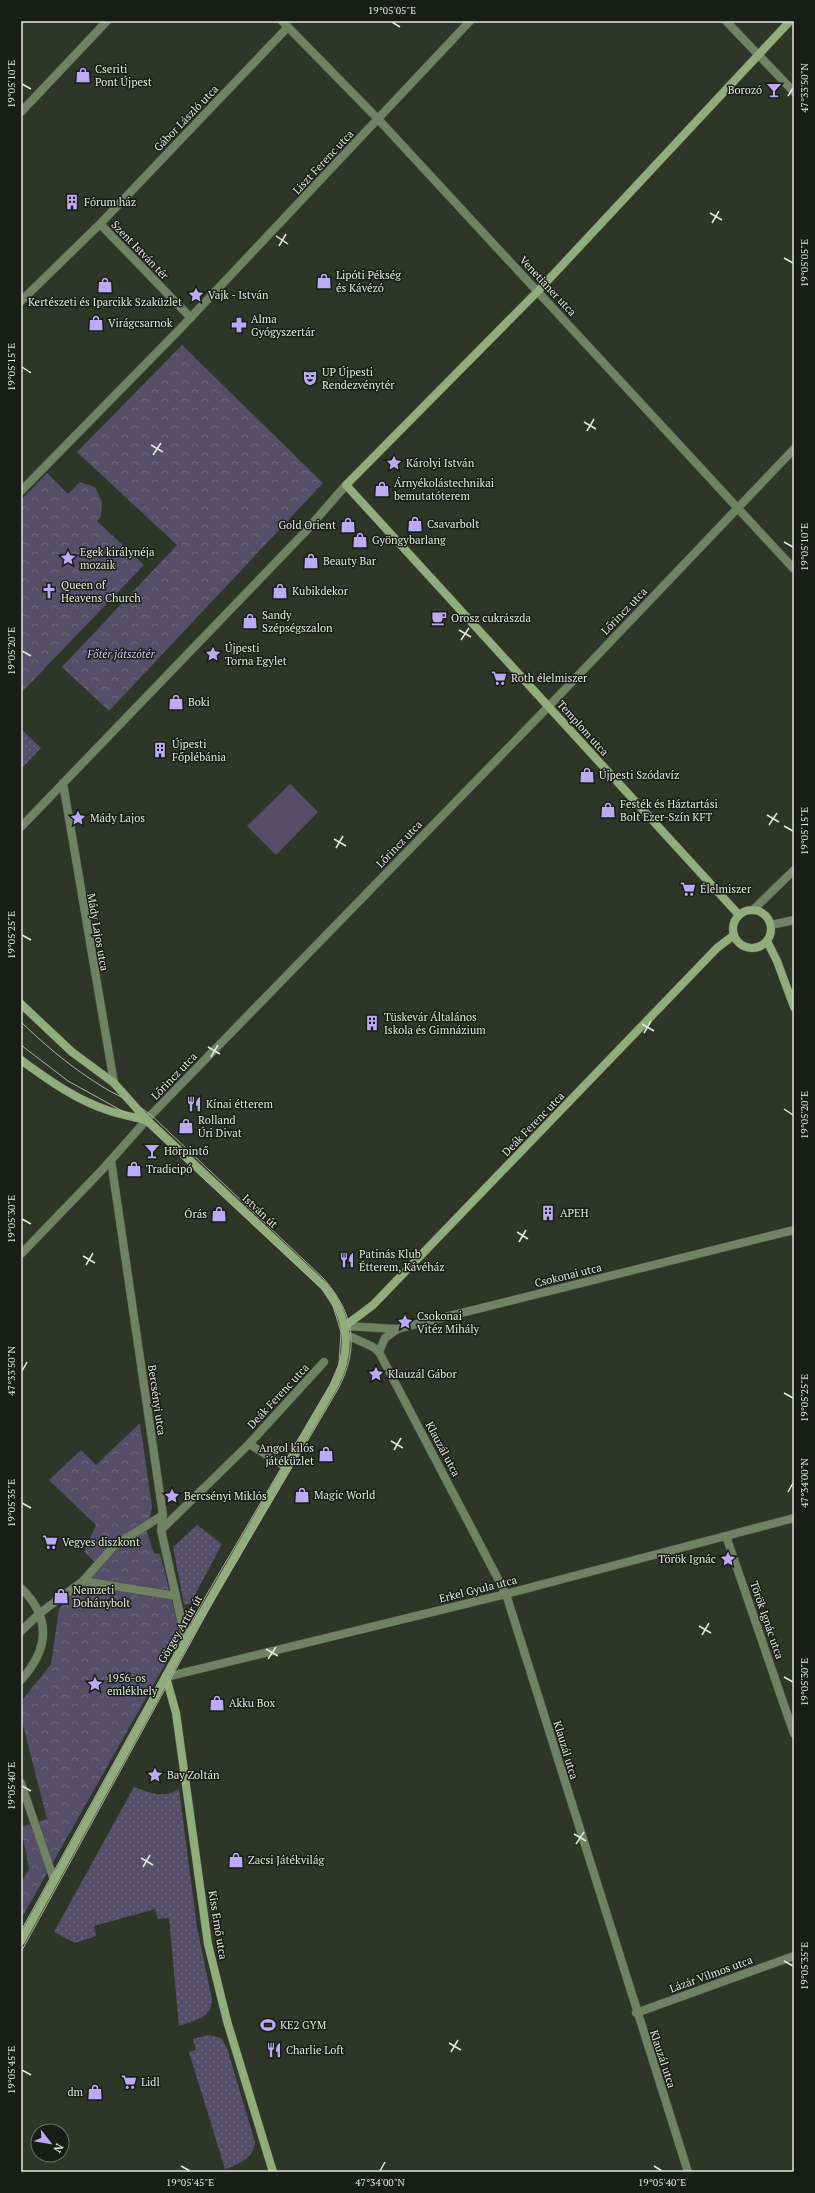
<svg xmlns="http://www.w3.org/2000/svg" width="815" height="2193" font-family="'PT Serif',serif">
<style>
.grass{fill:url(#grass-dots)}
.forest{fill:url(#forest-crowns)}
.pitch{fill:#544e69}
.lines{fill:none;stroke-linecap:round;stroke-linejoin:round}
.street-casing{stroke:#4b5344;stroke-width:9}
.secondary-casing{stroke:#4b5344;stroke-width:9}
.street{stroke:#6f8263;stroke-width:8}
.secondary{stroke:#90ad7b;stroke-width:8}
.tram{stroke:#a8afa3;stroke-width:1}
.ticks{fill:none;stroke:#e2e8de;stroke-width:1.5}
.labels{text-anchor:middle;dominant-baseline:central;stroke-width:3;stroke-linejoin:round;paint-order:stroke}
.poi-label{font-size:11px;fill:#e2e8de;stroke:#191d16;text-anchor:start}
.street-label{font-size:11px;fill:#e2e8de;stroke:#191d16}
.park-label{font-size:11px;font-style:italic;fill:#d0c3ff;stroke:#191d16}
.neatline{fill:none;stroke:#e2e8de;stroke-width:1.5}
.ticks-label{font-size:10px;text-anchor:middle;fill:#e2e8de}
</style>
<defs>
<pattern id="grass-dots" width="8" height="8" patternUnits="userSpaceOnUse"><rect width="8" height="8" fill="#544e69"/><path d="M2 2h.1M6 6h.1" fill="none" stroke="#6c687e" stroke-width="1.8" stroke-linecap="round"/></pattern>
<pattern id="forest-crowns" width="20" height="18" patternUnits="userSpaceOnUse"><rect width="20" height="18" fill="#544e69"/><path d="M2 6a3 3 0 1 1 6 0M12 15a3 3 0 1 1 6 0" fill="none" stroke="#6c687e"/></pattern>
</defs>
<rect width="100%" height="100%" fill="#2e3727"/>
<!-- grass -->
<path class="grass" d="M 21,729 L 41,748 L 21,769 Z
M 197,1525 L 222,1544 L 190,1604 L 184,1605 L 173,1547 Z
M 134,1787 C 150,1793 164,1799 179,1789 L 197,1927 L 212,2000 C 211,2019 194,2020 179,2026 L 169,1918 L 158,1919 L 155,1909 L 94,1926 L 96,1936 L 75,1943 L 54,1932 Z
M 208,2035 L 221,2038 L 227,2048 L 255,2142 C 254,2158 238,2165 225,2169 L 189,2052 L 196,2050 L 193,2039 Z"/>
<!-- forest -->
<path class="forest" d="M 182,345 L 323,483 L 109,711 L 62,667 L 177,545 L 77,452 Z
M 47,473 L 68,494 L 80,482 L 95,487 L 102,502 L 101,517 L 97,521 L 144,565 L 21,693 L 21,500 Z
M 140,1423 L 152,1507 L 147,1533 L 154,1553 L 160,1554 L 181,1636 L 21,1919 L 21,1883 L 29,1869 L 21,1827 L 47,1819 L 21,1717 L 21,1702 L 51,1664 L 59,1609 L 98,1565 L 84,1552 L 96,1525 L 49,1480 L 81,1450 L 96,1465 Z"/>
<!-- pitch -->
<path class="pitch" d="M 290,784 L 318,812 L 276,855 L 247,826 Z"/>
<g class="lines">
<!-- street casing -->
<g class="street-casing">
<path id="street" d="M 282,21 L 378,119 L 794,569
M 726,21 L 794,92
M 21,112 L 107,21
M 100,224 L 191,318
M 21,301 L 100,224 L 288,27
M 21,491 L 178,331 L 470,21
M 63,783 L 114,1083
M 21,827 L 305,532 L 346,485
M 753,910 L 794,870
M 771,925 L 794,920
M 111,1160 L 163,1515 L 161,1530 L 186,1641
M 21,1254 L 102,1170 L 151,1115 L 549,706 L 794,449
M 345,1326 L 397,1329 L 794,1230
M 347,1335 L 373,1347 L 379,1352 L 506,1594 L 688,2172
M 379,1352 L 385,1338 L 396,1330
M 249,1444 L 286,1467
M 161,1530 L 249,1444 L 324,1362
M 726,1536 L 794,1734
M 83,1581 L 176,1596
M 21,1588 C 52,1618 49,1649 21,1680
M 21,1631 L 40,1613 L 83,1581 L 114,1546 L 163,1515
M 166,1677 L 506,1594 L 794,1518
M 21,1783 L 54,1880
M 636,2013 L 794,1956"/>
</g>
<!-- secondary casing -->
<g class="secondary-casing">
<path id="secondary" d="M733 929a19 19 0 1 1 38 0a19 19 0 1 1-38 0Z
M 739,915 L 346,485 L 538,291 L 790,21
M 767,941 L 777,961 L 794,1007
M 21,1004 L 72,1052 L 114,1083 L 147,1120 L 324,1286 C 350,1317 352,1352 334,1386 L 186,1641 L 21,1941
M 21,1060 C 48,1080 78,1101 110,1111 C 122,1115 134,1117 146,1120
M 345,1326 L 373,1305 L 717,948 L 734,935
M 166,1677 L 176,1713 L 208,1944 L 227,2021 L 273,2172"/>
</g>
<!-- street -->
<use href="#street" class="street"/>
<!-- secondary -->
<use href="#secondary" class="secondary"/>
<!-- tram -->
<path class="tram" d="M 21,1022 C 47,1047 72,1068 103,1087 C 119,1097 136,1103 151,1115 L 324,1279 C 354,1314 360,1347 338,1389 L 215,1598 L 21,1952
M 21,1045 L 68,1081 L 144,1123 L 322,1289 L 333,1306 L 341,1332 L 339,1364 L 330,1385 L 207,1594 L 21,1931"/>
</g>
<!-- ticks -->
<path class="ticks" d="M 392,22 L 400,27M 22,84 L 31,89M 788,96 L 793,88M 710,213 L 722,220M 712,223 L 719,211M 276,236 L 288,244M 279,246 L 286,234M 784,258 L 793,263M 22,367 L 31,373M 584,422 L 596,429M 587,431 L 594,419M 151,445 L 163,452M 153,455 L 161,443M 784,542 L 793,547M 459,630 L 471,637M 461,640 L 469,628M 22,651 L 31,656M 767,815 L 779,822M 769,825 L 777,813M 784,826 L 793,831M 334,839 L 346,846M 336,848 L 343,836M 22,935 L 31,940M 642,1024 L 654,1031M 644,1033 L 651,1021M 208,1047 L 220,1054M 211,1057 L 218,1045M 784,1109 L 793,1115M 22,1219 L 31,1224M 517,1232 L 528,1239M 519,1242 L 526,1230M 83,1256 L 95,1263M 86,1265 L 93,1253M 22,1371 L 27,1362M 784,1393 L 793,1398M 391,1441 L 403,1448M 394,1450 L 401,1438M 788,1492 L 793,1483M 22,1503 L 31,1508M 699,1626 L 711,1633M 702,1635 L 709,1623M 266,1649 L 278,1656M 268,1659 L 276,1647M 784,1677 L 793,1682M 22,1786 L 31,1791M 574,1834 L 586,1841M 576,1844 L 584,1832M 141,1858 L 153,1865M 143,1867 L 150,1855M 784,1961 L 793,1966M 449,2043 L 461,2050M 451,2052 L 458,2040M 22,2070 L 31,2075M 181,2166 L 190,2171M 654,2166 L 662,2171M 380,2171 L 385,2162"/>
<!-- icons -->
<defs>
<g id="shop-bare" transform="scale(1.2)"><path d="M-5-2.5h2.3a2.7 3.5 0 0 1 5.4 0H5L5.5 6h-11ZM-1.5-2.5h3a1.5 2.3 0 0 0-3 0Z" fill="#bcaaf6" stroke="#191d16" stroke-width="2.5" paint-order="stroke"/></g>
<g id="bar-bare" transform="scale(1.2)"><path d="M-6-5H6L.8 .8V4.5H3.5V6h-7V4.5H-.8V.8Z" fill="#bcaaf6" stroke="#191d16" stroke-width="2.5" paint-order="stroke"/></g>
<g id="building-bare" transform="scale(1.2)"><path d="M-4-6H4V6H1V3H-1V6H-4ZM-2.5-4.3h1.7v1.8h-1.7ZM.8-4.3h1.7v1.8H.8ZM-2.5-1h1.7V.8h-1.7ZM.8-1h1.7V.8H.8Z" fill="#bcaaf6" stroke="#191d16" stroke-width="2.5" paint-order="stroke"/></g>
<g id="sight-bare" transform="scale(1.2)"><path d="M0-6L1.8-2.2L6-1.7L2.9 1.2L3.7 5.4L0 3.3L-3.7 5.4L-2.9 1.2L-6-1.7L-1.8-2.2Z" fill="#bcaaf6" stroke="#191d16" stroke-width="2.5" paint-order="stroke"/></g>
<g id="pharmacy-bare" transform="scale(1.2)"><path d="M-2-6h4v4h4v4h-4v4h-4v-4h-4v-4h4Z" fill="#bcaaf6" stroke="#191d16" stroke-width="2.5" paint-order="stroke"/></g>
<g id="theatre-bare" transform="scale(1.2)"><path d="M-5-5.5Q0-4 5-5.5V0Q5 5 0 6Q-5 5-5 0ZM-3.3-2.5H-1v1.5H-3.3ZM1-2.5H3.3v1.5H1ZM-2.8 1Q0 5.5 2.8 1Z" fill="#bcaaf6" stroke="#191d16" stroke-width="2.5" paint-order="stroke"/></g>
<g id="church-bare" transform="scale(1.2)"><path d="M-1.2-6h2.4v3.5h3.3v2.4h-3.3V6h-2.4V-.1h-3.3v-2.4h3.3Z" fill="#bcaaf6" stroke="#191d16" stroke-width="2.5" paint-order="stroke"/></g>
<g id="cafe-bare" transform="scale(1.2)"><path d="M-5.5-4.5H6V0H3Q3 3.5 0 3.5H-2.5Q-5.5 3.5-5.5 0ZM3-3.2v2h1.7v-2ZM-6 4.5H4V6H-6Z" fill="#bcaaf6" stroke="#191d16" stroke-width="2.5" paint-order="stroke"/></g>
<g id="supermarket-bare" transform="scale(1.2)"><path d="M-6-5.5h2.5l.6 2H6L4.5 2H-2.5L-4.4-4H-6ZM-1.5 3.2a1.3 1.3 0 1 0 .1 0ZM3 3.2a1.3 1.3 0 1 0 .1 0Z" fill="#bcaaf6" stroke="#191d16" stroke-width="2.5" paint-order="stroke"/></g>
<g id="restaurant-bare" transform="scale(1.2)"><path d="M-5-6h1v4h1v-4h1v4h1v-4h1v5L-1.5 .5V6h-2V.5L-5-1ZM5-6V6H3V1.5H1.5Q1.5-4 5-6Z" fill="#bcaaf6" stroke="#191d16" stroke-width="2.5" paint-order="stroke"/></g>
<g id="stadium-bare" transform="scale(1.2)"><path d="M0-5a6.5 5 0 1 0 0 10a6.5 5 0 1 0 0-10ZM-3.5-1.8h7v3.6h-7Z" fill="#bcaaf6" stroke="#191d16" stroke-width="2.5" paint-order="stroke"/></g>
</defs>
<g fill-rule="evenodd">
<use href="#shop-bare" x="83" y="75"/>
<use href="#bar-bare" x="774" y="90"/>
<use href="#building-bare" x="72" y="202"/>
<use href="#shop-bare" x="324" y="281"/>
<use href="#shop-bare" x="105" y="285"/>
<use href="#sight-bare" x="196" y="295"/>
<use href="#shop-bare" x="96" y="323"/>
<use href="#pharmacy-bare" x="239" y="325"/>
<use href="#theatre-bare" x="310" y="378"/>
<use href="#sight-bare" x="394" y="463"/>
<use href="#shop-bare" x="382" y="489"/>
<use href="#shop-bare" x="415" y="524"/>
<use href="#shop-bare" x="348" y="525"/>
<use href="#shop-bare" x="360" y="540"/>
<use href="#sight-bare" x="68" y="558"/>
<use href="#shop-bare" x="311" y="561"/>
<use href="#church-bare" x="49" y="591"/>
<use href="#shop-bare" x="280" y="591"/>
<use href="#cafe-bare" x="439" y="618"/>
<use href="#shop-bare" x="250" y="621"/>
<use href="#sight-bare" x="213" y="654"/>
<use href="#supermarket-bare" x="499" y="678"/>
<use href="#shop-bare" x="176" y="702"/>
<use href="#building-bare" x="160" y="750"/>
<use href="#shop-bare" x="587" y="775"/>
<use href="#shop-bare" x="608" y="810"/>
<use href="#sight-bare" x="78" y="818"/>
<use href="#supermarket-bare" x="688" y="889"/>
<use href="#building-bare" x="372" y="1023"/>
<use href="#restaurant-bare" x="194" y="1104"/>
<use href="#shop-bare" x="186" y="1126"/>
<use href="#bar-bare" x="152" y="1151"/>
<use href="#shop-bare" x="134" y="1169"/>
<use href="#building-bare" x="548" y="1213"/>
<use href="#shop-bare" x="219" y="1214"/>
<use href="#restaurant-bare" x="347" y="1260"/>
<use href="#sight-bare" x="405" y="1322"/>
<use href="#sight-bare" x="376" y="1374"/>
<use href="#shop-bare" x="326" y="1454"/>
<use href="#shop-bare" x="302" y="1495"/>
<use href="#sight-bare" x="172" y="1496"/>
<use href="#supermarket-bare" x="50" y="1542"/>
<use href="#sight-bare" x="728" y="1559"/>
<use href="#shop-bare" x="61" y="1596"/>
<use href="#sight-bare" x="95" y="1684"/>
<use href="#shop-bare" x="217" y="1703"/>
<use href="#sight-bare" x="155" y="1775"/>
<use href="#shop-bare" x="236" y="1860"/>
<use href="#stadium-bare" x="268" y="2025"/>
<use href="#restaurant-bare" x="274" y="2050"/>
<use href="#supermarket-bare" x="129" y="2082"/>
<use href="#shop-bare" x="95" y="2092"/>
</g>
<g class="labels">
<!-- poi labels -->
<g class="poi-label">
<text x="95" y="69">Cseriti<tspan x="95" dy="13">Pont Újpest</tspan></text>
<text x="762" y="90" text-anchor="end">Borozó</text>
<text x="84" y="202">Fórum ház</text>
<text x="336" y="275">Lipóti Pékség<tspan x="336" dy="13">és Kávézó</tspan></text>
<text x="208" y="295">Vajk - István</text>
<text x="105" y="302" text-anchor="middle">Kertészeti és Iparcikk Szaküzlet</text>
<text x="251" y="319">Alma<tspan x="251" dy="13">Gyógyszertár</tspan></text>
<text x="108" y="323">Virágcsarnok</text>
<text x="322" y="372">UP Újpesti<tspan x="322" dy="13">Rendezvénytér</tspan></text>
<text x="406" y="463">Károlyi István</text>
<text x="394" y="483">Árnyékolástechnikai<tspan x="394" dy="13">bemutatóterem</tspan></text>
<text x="427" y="524">Csavarbolt</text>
<text x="336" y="525" text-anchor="end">Gold Orient</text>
<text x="372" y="540">Gyöngybarlang</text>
<text x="80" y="552">Egek királynéja<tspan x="80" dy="13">mozaik</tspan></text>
<text x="323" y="561">Beauty Bar</text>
<text x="61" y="585">Queen of<tspan x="61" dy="13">Heavens Church</tspan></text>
<text x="292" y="591">Kubikdekor</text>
<text x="262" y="615">Sandy<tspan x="262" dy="13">Szépségszalon</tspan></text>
<text x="451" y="618">Orosz cukrászda</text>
<text x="225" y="648">Újpesti<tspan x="225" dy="13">Torna Egylet</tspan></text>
<text x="511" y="678">Roth élelmiszer</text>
<text x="188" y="702">Boki</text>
<text x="172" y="744">Újpesti<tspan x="172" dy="13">Főplébánia</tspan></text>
<text x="599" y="775">Újpesti Szódavíz</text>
<text x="620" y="804">Festék és Háztartási<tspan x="620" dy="13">Bolt Ezer-Szín KFT</tspan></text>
<text x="90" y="818">Mády Lajos</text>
<text x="700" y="889">Élelmiszer</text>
<text x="384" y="1017">Tüskevár Általános<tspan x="384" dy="13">Iskola és Gimnázium</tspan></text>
<text x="206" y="1104">Kínai étterem</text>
<text x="198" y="1120">Rolland<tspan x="198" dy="13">Úri Divat</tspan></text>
<text x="164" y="1151">Hörpintő</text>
<text x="146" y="1169">Tradicipó</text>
<text x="560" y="1213">APEH</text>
<text x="207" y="1214" text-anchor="end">Órás</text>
<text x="359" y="1254">Patinás Klub<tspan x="359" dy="13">Étterem, Kávéház</tspan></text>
<text x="417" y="1316">Csokonai<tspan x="417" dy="13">Vitéz Mihály</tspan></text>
<text x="388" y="1374">Klauzál Gábor</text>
<text x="314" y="1448" text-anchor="end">Angol kilós<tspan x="314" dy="13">játéküzlet</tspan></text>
<text x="314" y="1495">Magic World</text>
<text x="184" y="1496">Bercsényi Miklós</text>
<text x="62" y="1542">Vegyes diszkont</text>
<text x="716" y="1559" text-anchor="end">Török Ignác</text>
<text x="73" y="1590">Nemzeti<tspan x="73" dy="13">Dohánybolt</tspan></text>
<text x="107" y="1678">1956-os<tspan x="107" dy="13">emlékhely</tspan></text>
<text x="229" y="1703">Akku Box</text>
<text x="167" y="1775">Bay Zoltán</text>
<text x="248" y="1860">Zacsi Játékvilág</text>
<text x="280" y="2025">KE2 GYM</text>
<text x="286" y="2050">Charlie Loft</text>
<text x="141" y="2082">Lidl</text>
<text x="83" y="2092" text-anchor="end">dm</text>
</g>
<!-- street labels -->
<g class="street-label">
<text transform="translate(186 118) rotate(-46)">Gábor László utca</text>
<text transform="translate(323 162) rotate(-47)">Liszt Ferenc utca</text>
<text transform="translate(140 250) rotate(46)">Szent István tér</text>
<text transform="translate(548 286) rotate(47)">Venetianer utca</text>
<text transform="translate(624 611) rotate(-46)">Lőrincz utca</text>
<text transform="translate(583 728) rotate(48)">Templom utca</text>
<text transform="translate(399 844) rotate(-46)">Lőrincz utca</text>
<text transform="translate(98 932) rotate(80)">Mády Lajos utca</text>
<text transform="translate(174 1076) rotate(-46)">Lőrincz utca</text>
<text transform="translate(533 1124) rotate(-46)">Deák Ferenc utca</text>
<text transform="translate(260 1211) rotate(43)">István út</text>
<text transform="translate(568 1275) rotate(-14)">Csokonai utca</text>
<text transform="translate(278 1396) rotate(-47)">Deák Ferenc utca</text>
<text transform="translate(157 1400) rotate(82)">Bercsényi utca</text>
<text transform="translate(443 1449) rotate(62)">Klauzál utca</text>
<text transform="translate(478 1589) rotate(-14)">Erkel Gyula utca</text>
<text transform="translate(767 1620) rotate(71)">Török Ignác utca</text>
<text transform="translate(180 1629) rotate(-60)">Görgey Artúr út</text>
<text transform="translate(566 1750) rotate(73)">Klauzál utca</text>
<text transform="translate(218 1925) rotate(81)">Kiss Ernő utca</text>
<text transform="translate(711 1974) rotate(-20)">Lázár Vilmos utca</text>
<text transform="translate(663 2059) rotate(72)">Klauzál utca</text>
</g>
<!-- park labels -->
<g class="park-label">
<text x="121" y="654">Főtér játszótér</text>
</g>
</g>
<!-- border -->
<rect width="815" height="2193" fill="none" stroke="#191d16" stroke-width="44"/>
<!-- north arrow -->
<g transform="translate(50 2143) rotate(121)"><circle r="19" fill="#191d16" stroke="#696e66"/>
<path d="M0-3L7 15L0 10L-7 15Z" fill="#bcaaf6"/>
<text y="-6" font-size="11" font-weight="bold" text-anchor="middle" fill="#e2e8de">N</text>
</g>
<rect x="22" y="22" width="771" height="2149" class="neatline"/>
<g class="ticks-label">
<text x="392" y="14">19°05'05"E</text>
<text transform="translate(11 84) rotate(-90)" y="4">19°05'10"E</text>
<text transform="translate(804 88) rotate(-90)" y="4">47°33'50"N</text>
<text transform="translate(804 263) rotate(-90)" y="4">19°05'05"E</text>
<text transform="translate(11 367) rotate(-90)" y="4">19°05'15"E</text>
<text transform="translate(804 547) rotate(-90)" y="4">19°05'10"E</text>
<text transform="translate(11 651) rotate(-90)" y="4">19°05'20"E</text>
<text transform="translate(804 831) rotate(-90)" y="4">19°05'15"E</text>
<text transform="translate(11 935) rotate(-90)" y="4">19°05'25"E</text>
<text transform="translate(804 1115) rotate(-90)" y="4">19°05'20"E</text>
<text transform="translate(11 1219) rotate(-90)" y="4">19°05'30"E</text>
<text transform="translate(11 1371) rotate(-90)" y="4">47°33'50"N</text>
<text transform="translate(804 1398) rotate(-90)" y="4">19°05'25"E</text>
<text transform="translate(804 1483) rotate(-90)" y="4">47°34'00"N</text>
<text transform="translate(11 1503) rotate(-90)" y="4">19°05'35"E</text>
<text transform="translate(804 1682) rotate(-90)" y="4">19°05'30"E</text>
<text transform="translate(11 1786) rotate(-90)" y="4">19°05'40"E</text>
<text transform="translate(804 1966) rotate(-90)" y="4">19°05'35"E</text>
<text transform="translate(11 2070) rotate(-90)" y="4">19°05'45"E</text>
<text x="190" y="2186">19°05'45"E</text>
<text x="380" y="2186">47°34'00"N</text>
<text x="662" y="2186">19°05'40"E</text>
</g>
</svg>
